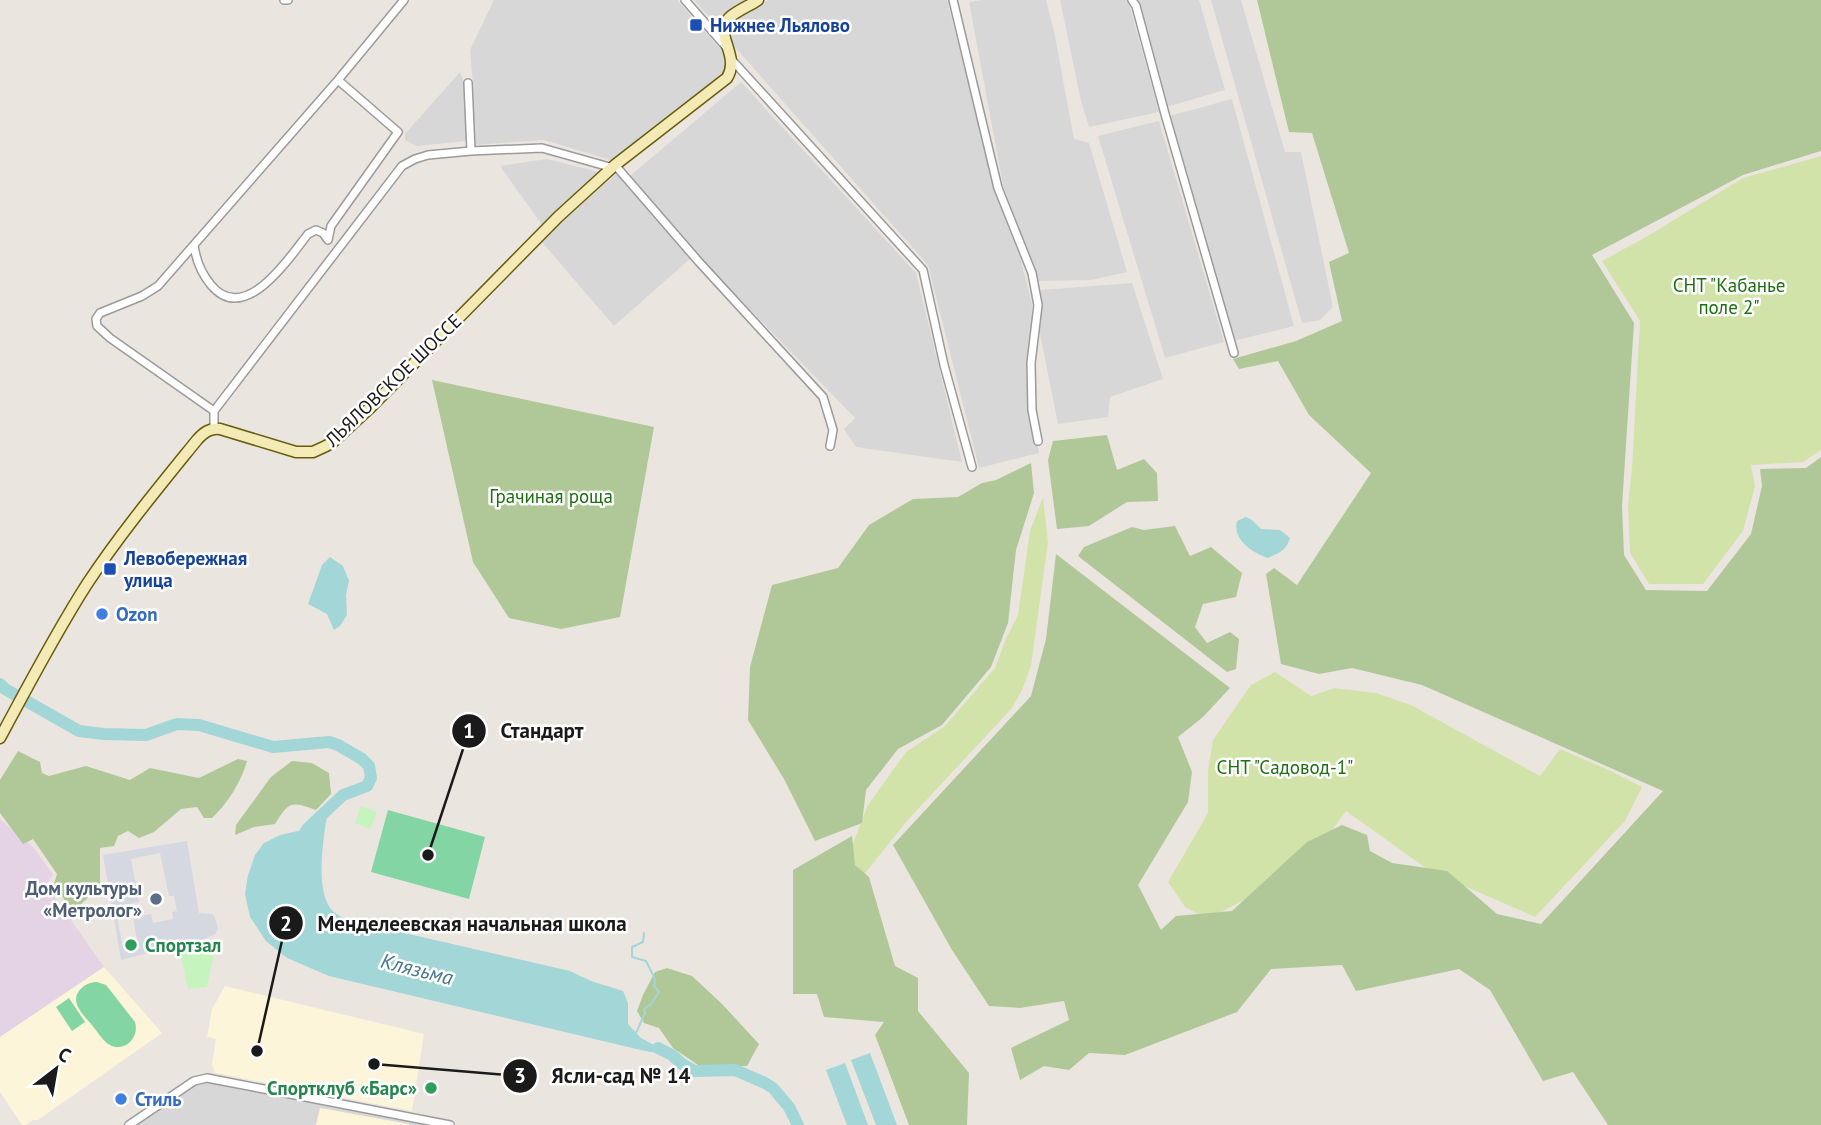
<svg xmlns="http://www.w3.org/2000/svg" width="1821" height="1125" font-family="'PT Sans',sans-serif">
<style>
.residential{fill:#d8d7d8}
.industrial{fill:#e4d3e4}
.education{fill:#fcf5d9}
.grass{fill:#d2e3a9}
.forest{fill:#b0c898}
.park{fill:#c6f4be}
.pitch{fill:#83d6a4}
.plaza{fill:#d5d7e1;fill-rule:evenodd}
.water{fill:#a3d6d7}
.lines{fill:none;stroke-linecap:round;stroke-linejoin:round}
.stream{stroke:#a3d6d7;stroke-width:2}
.river{stroke:#a3d6d7;stroke-width:12}
.street-casing{stroke:#9b9b9b;stroke-width:10}
.secondary-casing{stroke:#675d0c;stroke-width:13}
.street{stroke:#fff;stroke-width:7}
.secondary{stroke:#f4eab6;stroke-width:10}
.transit-dot{fill:#1a4fb4;stroke:#fff;stroke-width:2.5}
.shop-dot{fill:#3f7fe0;stroke:#fff;stroke-width:2.5}
.service-dot{fill:#5c6f8a;stroke:#fff;stroke-width:2.5}
.leisure-dot{fill:#2e9e5b;stroke:#fff;stroke-width:2.5}
.labels{text-anchor:middle;dominant-baseline:central;stroke-width:5;stroke-linejoin:round;paint-order:stroke}
.transit-label{font-size:19px;font-weight:bold;fill:#164399;stroke:#fff;text-anchor:start}
.park-label{font-size:19px;fill:#1e6f12;stroke:#fff}
.street-label{font-size:19px;fill:#1a1a1a;stroke:#fff}
.shop-label{font-size:19px;font-weight:bold;fill:#366cbe;stroke:#fff;text-anchor:start}
.service-label{font-size:19px;font-weight:bold;fill:#4e5e75;stroke:#fff;text-anchor:end}
.leisure-label{font-size:19px;font-weight:bold;fill:#27864d;stroke:#fff;text-anchor:start}
.water-label{font-size:21px;font-style:italic;fill:#46788c;stroke:#fff}
.leader{fill:none;stroke:#1a1a1a;stroke-width:2.5}
.callout-dot{fill:#1a1a1a;stroke:#fff;stroke-width:2.5}
.mark-label{font-size:21px;text-anchor:middle;font-weight:bold;fill:#fff}
.callout-label{font-size:21px;text-anchor:middle;font-weight:bold;fill:#1a1a1a;stroke:#fff;stroke-width:5;stroke-linejoin:round;paint-order:stroke}
</style>
<rect width="100%" height="100%" fill="#ebe5e0"/>
<!-- residential -->
<path class="residential" d="M 494,0 L 677,0 L 725,54 L 727,60 L 726,68 L 722,74 L 614,161 L 544,140 L 473,145 L 474,96 L 470,50 Z
M 694,0 L 748,0 L 713,21 Z
M 768,0 L 947,0 L 997,199 L 1020,257 L 1032,304 L 1028,417 L 1037,440 L 1039,453 L 979,468 L 928,265 L 733,45 L 731,30 L 737,18 Z
M 982,0 L 1046,0 L 1054,31 L 1074,139 L 1089,143 L 1127,272 L 1091,280 L 1036,281 L 1003,185 L 969,2 Z
M 1060,0 L 1128,0 L 1159,112 L 1089,127 L 1081,101 Z
M 1133,0 L 1199,0 L 1225,90 L 1166,107 Z
M 1211,0 L 1241,0 L 1285,152 L 1301,152 L 1333,307 L 1320,320 L 1302,323 Z
M 460,72 L 463,80 L 467,141 L 417,146 L 405,140 L 405,134 Z
M 741,82 L 916,273 L 962,462 L 856,447 L 844,429 L 855,418 L 706,264 L 630,176 Z
M 1232,99 L 1294,326 L 1233,341 L 1169,116 Z
M 1159,121 L 1224,342 L 1165,358 L 1098,136 Z
M 547,159 L 599,172 L 542,225 L 500,166 Z
M 617,173 L 691,258 L 614,326 L 541,241 Z
M 1132,283 L 1163,379 L 1110,397 L 1108,417 L 1058,424 L 1039,329 L 1041,290 Z
M 200,1082 L 208,1082 L 436,1125 L 135,1125 L 193,1085 Z"/>
<!-- industrial -->
<path class="industrial" d="M 0,819 L 33,847 L 53,874 L 46,885 L 104,967 L 0,1037 Z"/>
<!-- education -->
<path class="education" d="M 104,967 L 162,1033 L 38,1120 L 33,1120 L 26,1125 L 22,1125 L 0,1092 L 0,1037 Z
M 225,986 L 424,1034 L 412,1111 L 215,1073 L 212,1064 L 216,1039 L 207,1037 L 212,1009 Z
M 320,1108 L 409,1124 L 409,1125 L 316,1125 Z"/>
<!-- grass -->
<path class="grass" d="M 1821,156 L 1821,450 L 1803,462 L 1751,465 L 1755,486 L 1743,531 L 1703,584 L 1649,584 L 1630,553 L 1628,505 L 1632,469 L 1640,321 L 1602,261 L 1646,237 L 1743,178 Z
M 1043,497 L 1048,542 L 1031,666 L 1022,690 L 1012,708 L 907,821 L 862,877 L 844,866 L 868,805 L 906,752 L 945,726 L 995,668 L 1006,639 L 1018,615 L 1030,531 Z
M 1275,672 L 1311,696 L 1335,688 L 1376,693 L 1411,705 L 1540,776 L 1560,749 L 1609,770 L 1642,787 L 1625,821 L 1535,917 L 1430,871 L 1346,811 L 1330,833 L 1244,900 L 1208,919 L 1185,907 L 1168,882 L 1208,813 L 1208,771 L 1213,740 L 1251,685 Z"/>
<!-- forest -->
<path class="forest" d="M 1257,0 L 1821,0 L 1821,151 L 1743,175 L 1592,255 L 1634,323 L 1622,506 L 1624,555 L 1646,590 L 1707,591 L 1751,534 L 1762,486 L 1760,469 L 1806,468 L 1821,457 L 1821,1125 L 1608,1125 L 1573,1072 L 1543,1081 L 1490,990 L 1459,969 L 1356,991 L 1342,965 L 1271,969 L 1237,1012 L 1125,1055 L 1089,1053 L 1069,1070 L 1044,1066 L 1020,1080 L 1011,1048 L 1069,1020 L 1064,1001 L 1020,1008 L 989,1006 L 952,950 L 893,845 L 1031,696 L 1046,639 L 1056,554 L 1230,688 L 1203,717 L 1178,737 L 1192,772 L 1188,802 L 1138,885 L 1161,930 L 1176,916 L 1232,911 L 1307,842 L 1342,825 L 1367,835 L 1370,851 L 1392,863 L 1447,871 L 1497,914 L 1541,924 L 1663,791 L 1422,685 L 1352,668 L 1319,674 L 1281,664 L 1266,574 L 1274,568 L 1297,585 L 1371,473 L 1309,415 L 1278,361 L 1239,369 L 1233,359 L 1296,341 L 1342,321 L 1329,262 L 1349,253 L 1312,133 L 1289,132 Z
M 432,380 L 654,427 L 620,617 L 561,629 L 509,618 L 473,562 Z
M 1107,435 L 1117,470 L 1144,459 L 1157,473 L 1158,501 L 1127,502 L 1089,526 L 1057,529 L 1048,460 L 1053,441 Z
M 1031,463 L 1034,493 L 1016,550 L 1008,623 L 991,667 L 942,725 L 898,749 L 866,790 L 862,823 L 815,841 L 784,779 L 748,720 L 750,667 L 772,585 L 838,568 L 869,525 L 913,499 L 958,497 L 982,483 L 996,480 Z
M 1175,526 L 1190,556 L 1211,547 L 1242,573 L 1236,597 L 1203,604 L 1195,627 L 1207,643 L 1230,632 L 1239,639 L 1236,669 L 1227,672 L 1078,556 L 1084,547 L 1132,527 L 1144,530 Z
M 18,751 L 40,762 L 42,773 L 49,776 L 86,766 L 130,780 L 150,768 L 199,778 L 238,759 L 247,761 C 241,782 228,803 212,818 L 204,818 L 197,807 L 181,809 L 154,832 L 139,838 L 128,831 L 118,836 L 114,846 L 100,848 L 100,886 L 78,907 L 70,908 L 54,884 L 57,874 L 33,839 L 23,844 L 0,813 L 0,780 Z
M 292,761 L 312,763 L 329,773 L 331,794 L 316,810 C 291,801 289,801 275,824 L 254,827 L 235,835 L 236,825 L 271,777 Z
M 852,836 L 855,865 L 869,877 L 895,966 L 918,978 L 918,1011 L 969,1073 L 967,1125 L 909,1125 L 875,1035 L 884,1022 L 824,1017 L 817,994 L 793,994 L 793,870 Z
M 667,968 L 692,976 L 722,1004 L 759,1044 L 747,1066 L 701,1067 L 673,1048 L 659,1028 L 644,1023 L 637,1011 L 643,995 L 655,972 Z"/>
<!-- park -->
<path class="park" d="M 361,806 L 377,812 L 370,829 L 355,823 Z
M 195,949 L 214,953 L 207,987 L 188,989 L 180,952 Z"/>
<!-- pitch -->
<path class="pitch" d="M 388,810 L 485,837 L 469,899 L 371,872 Z
M 97,982 L 106,985 L 135,1022 C 137,1029 136,1036 130,1042 C 125,1047 116,1049 110,1045 C 104,1042 99,1034 95,1029 C 90,1022 82,1015 78,1007 C 71,993 85,982 97,982 Z
M 69,998 L 85,1022 L 72,1031 L 56,1007 Z"/>
<!-- plaza -->
<path class="plaza" d="M 187,841 L 199,913 L 212,914 L 215,918 L 218,929 L 215,934 L 205,939 L 121,960 L 103,855 ZM 160,853 L 169,896 L 174,896 L 177,911 L 172,912 L 173,919 L 153,923 L 151,914 L 133,917 L 138,945 L 123,948 L 115,906 L 139,902 L 131,859 Z"/>
<!-- water -->
<path class="water" d="M 1246,517 L 1252,520 L 1261,529 L 1280,530 L 1290,538 C 1286,551 1279,553 1268,558 C 1252,553 1232,539 1237,521 Z
M 330,557 L 343,566 L 349,581 L 346,595 L 347,615 L 340,626 L 334,630 L 327,614 L 308,604 L 322,565 Z
M 328,810 C 324,834 313,894 334,912 C 337,915 344,918 348,920 L 570,971 L 591,981 L 623,991 L 628,1003 L 628,1024 L 641,1038 L 672,1055 L 645,1051 L 329,976 L 287,958 L 266,941 L 250,917 L 245,894 L 248,875 L 255,855 L 264,843 L 280,835 L 307,829 Z
M 870,1053 L 897,1125 L 876,1125 L 851,1060 Z
M 845,1063 L 868,1125 L 847,1125 L 826,1070 Z"/>
<g class="lines">
<!-- stream -->
<path class="stream" d="M 636,1033 L 645,1013 L 644,1009 L 651,1004 L 659,992 L 654,986 L 655,979 L 646,961 L 632,957 L 632,947 L 643,942 L 644,933"/>
<!-- river -->
<path class="river" d="M 0,684 L 5,689 L 79,731 L 104,734 L 146,735 L 177,724 L 199,725 L 273,747 L 329,742 L 338,745 L 362,759 L 369,766 L 371,778 L 367,786 L 343,795 L 307,829 L 302,840
M 658,1048 L 672,1055 L 682,1064 L 694,1071 L 735,1070 L 765,1083 L 773,1088 L 789,1107 L 798,1125"/>
<!-- street casing -->
<g class="street-casing">
<path id="street" d="M 284,0 L 288,0
M 685,0 L 727,48
M 953,0 L 998,188 L 1032,273 L 1038,305 L 1031,363 L 1032,410 L 1038,441
M 1132,0 L 1136,6 L 1165,114 L 1234,353
M 732,60 L 923,270 L 944,365 L 972,467
M 468,83 L 471,151
M 615,165 L 699,262 L 823,397 L 833,430 L 830,446
M 194,245 C 196,261 201,273 211,285 C 245,326 289,258 308,234 L 316,230 L 323,233 L 328,240 L 331,226 L 398,132 L 338,80 L 404,0
M 214,411 L 110,338 L 97,326 L 96,319 L 100,313 L 142,296 L 158,286 L 338,80
M 214,429 L 214,411 L 402,166 L 415,159 L 428,155 L 471,151 L 542,148 L 613,168
M 129,1125 L 194,1081 L 207,1078 L 450,1125"/>
</g>
<!-- secondary casing -->
<g class="secondary-casing">
<path id="secondary" d="M 0,738 C 28,686 55,634 87,584 C 120,534 159,487 197,440 C 204,432 210,428 220,429 L 296,452 L 313,452 L 326,446 L 333,442 L 370,408 L 558,217 L 615,165 L 727,78 C 741,55 713,35 729,18 C 736,11 749,6 758,0"/>
</g>
<!-- street -->
<use href="#street" class="street"/>
<!-- secondary -->
<use href="#secondary" class="secondary"/>
</g>
<!-- markers -->
<g class="transit-dot">
<rect x="689" y="18" width="14" height="14" rx="3.5"/>
<rect x="103" y="562" width="14" height="14" rx="3.5"/>
</g>
<g class="shop-dot">
<circle cx="102" cy="614" r="7"/>
<circle cx="121" cy="1099" r="7"/>
</g>
<circle class="service-dot" cx="156" cy="899" r="7"/>
<g class="leisure-dot">
<circle cx="131" cy="945" r="7"/>
<circle cx="431" cy="1088" r="7"/>
</g>
<g class="labels">
<!-- transit labels -->
<g class="transit-label">
<text x="710" y="25">Нижнее Льялово</text>
<text x="124" y="558">Левобережная<tspan x="124" dy="22">улица</tspan></text>
</g>
<!-- park labels -->
<g class="park-label">
<text x="1729" y="285">СНТ "Кабанье<tspan x="1729" dy="22">поле 2"</tspan></text>
<text x="551" y="496">Грачиная роща</text>
<text x="1285" y="767">СНТ "Садовод-1"</text>
</g>
<!-- street labels -->
<g class="street-label">
<text transform="translate(393 380) rotate(-44)">ЛЬЯЛОВСКОЕ ШОССЕ</text>
</g>
<!-- shop labels -->
<g class="shop-label">
<text x="116" y="614">Ozon</text>
<text x="135" y="1099">Стиль</text>
</g>
<!-- service labels -->
<g class="service-label">
<text x="142" y="888">Дом культуры<tspan x="142" dy="22">«Метролог»</tspan></text>
</g>
<!-- leisure labels -->
<g class="leisure-label">
<text x="145" y="945">Спортзал</text>
<text x="417" y="1088" text-anchor="end">Спортклуб «Барс»</text>
</g>
<!-- water labels -->
<g class="water-label">
<text transform="translate(417 969) rotate(14)">Клязьма</text>
</g>
</g>
<!-- callouts -->
<path class="leader" d="M428 855L469 731M257 1051L286 923M374 1064L520 1076"/>
<g class="callout-dot">
<circle cx="428" cy="855" r="7"/>
<circle cx="257" cy="1051" r="7"/>
<circle cx="374" cy="1064" r="7"/>
<circle cx="469" cy="731" r="18"/>
<circle cx="286" cy="923" r="18"/>
<circle cx="520" cy="1076" r="18"/>
</g>
<g class="mark-label">
<text x="469" y="738">1</text>
<text x="286" y="931">2</text>
<text x="520" y="1083">3</text>
</g>
<g class="callout-label">
<text x="542" y="738">Стандарт</text>
<text x="472" y="931">Менделеевская начальная школа</text>
<text x="621" y="1083">Ясли-сад № 14</text>
</g>
<!-- north arrow -->
<g transform="translate(56 1069) rotate(31)" stroke="#ffffff" stroke-width="5" paint-order="stroke">
<path d="M0-5L12 26L0 18L-12 26Z" fill="#1a1a1a"/>
<text y="-10" font-size="19" font-weight="bold" text-anchor="middle" fill="#1a1a1a">С</text>
</g>
</svg>
